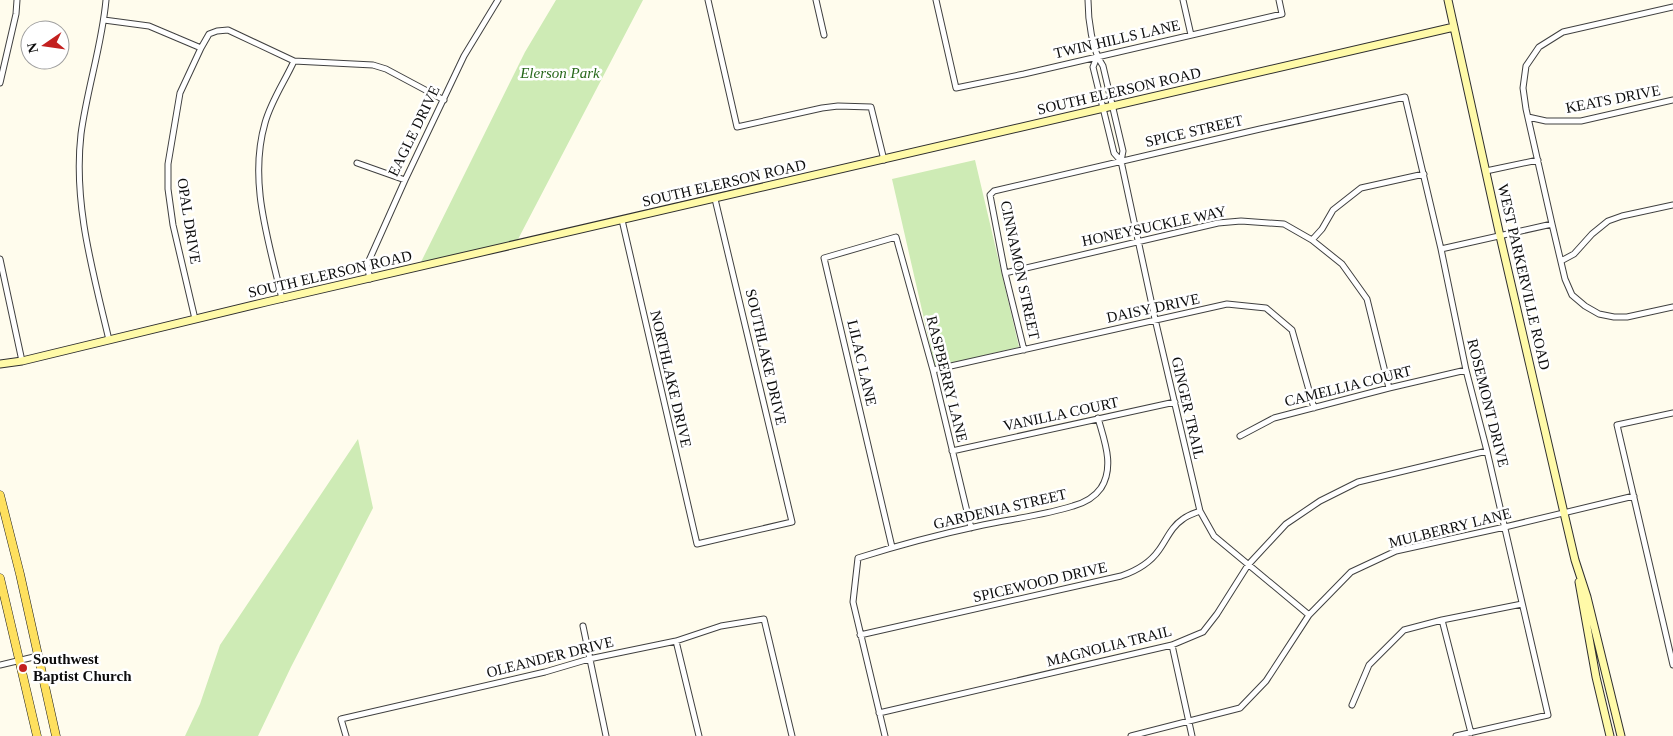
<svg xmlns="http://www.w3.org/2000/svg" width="1673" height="736" font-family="Georgia,serif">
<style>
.green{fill:#ceebb5}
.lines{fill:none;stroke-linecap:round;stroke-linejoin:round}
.street-casing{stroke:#404040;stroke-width:7}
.secondary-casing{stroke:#2f2f2f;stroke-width:9}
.primary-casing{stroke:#1e1e1e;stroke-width:9}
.street{stroke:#fff;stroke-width:5}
.secondary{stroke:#fffaa8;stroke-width:7}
.primary{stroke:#fee05e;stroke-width:8}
.poi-dot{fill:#c3201f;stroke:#fff;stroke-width:2}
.labels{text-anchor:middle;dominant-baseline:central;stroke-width:5;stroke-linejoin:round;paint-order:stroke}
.street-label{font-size:15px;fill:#0d0d0d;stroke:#fff}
.park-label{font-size:15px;font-style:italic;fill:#27681b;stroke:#fff}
.poi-label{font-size:15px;font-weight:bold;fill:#0d0d0d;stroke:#fff;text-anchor:start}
</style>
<rect width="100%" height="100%" fill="#fffced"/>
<!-- green -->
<path class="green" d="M 556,0 L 643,0 L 515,245 L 421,262 L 525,52 Z
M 975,160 L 1019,347 L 935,367 L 892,179 Z
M 358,439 L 373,508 L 291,667 L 258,736 L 185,736 L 200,704 L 220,645 Z"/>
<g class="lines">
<!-- street casing -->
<g class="street-casing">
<path id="street" d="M 106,0 C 102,45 87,89 81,134 C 73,204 93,272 109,340
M 708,0 L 737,127 L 822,108 L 838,106 L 871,107 L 884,160
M 816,0 L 824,35
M 936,0 L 956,88 L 1024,74 L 1282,14 L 1279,0
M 1088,0 C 1088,20 1092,50 1103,66 L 1123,151 L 1121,161 L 1155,319 L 1200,511 L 1214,536 L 1309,615
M 1183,0 L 1191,35
M 1673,7 L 1563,32 L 1539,47 L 1526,66 L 1523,88 L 1526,109 L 1552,224 L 1565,279 L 1572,295 L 1585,306 L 1599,314 L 1614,317 L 1627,317 L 1673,307
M 104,20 L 149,26 L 201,48
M 1097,57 L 1093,67 L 1103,108 L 1114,153 L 1121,161
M 0,83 L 16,14 L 17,0
M 1528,117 L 1546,121 L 1581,121 L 1673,100
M 357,163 L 405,180
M 1486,171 L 1538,160
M 622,220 L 697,544 L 792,522 L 715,199
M 1312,240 L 1322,229 L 1333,210 L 1361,188 L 1424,174
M 1441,249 L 1552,224
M 0,259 L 22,361
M 1561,261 L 1574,254 L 1592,234 L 1608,221 L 1622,216 L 1673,205
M 1005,273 L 1218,223 L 1241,221 L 1284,224 L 1312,240 L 1342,264 L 1367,299 L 1389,388
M 370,279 L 367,265 L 405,180 L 464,56 L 498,0
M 282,299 C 269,241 248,182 265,123 C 271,101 285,81 294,61
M 195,319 L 173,225 L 168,189 L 168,164 L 180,93 L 201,48 L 209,34 L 217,31 L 228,30 L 294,61 L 373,65 L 386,69 L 444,100
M 1024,350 L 1005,273 L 990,195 L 994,191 L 1260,129 L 1405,97 L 1441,249 L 1466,370 L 1487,451 L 1548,715 L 1456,736
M 933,370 L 1227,304 L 1266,308 L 1292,330 L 1314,408
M 1673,413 L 1617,425 L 1673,665
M 1240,436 L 1274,418 L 1389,388 L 1466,370
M 952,451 L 1175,402
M 892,547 L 824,258 L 896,237 L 933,370 L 971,528
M 1442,620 L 1471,733
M 583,626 L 606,736
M 860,635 L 1121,576 C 1136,571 1150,563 1159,550 C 1167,539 1171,527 1183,519 C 1188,515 1195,513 1200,511
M 676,641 L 699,736
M 1172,645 L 1192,736
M 0,665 L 38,656
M 1352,705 L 1369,665 L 1404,630 L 1442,620 L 1522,604
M 879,713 L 1172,645 L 1203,632 L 1217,614 L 1248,565 L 1286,524 L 1320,501 L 1358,482 L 1487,451
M 346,736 L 341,719 L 545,672 L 589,659 L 676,641 L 721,626 L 764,619 L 792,736
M 885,736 L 853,602 L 858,558 C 899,545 941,534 983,525 C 1012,519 1045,515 1073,506 C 1084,503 1094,498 1101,488 C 1115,466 1104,440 1098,418
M 1131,736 L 1240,708 L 1266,681 L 1309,615 L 1351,572 L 1396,551 L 1505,527 L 1634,496"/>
</g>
<!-- secondary casing -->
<g class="secondary-casing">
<path id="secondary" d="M 1448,0 L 1500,236 L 1564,513 L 1575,560 L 1587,597 L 1621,736
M 0,364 L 22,361 L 266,302 L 1454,27
M 1579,582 L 1596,677 L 1610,736"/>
</g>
<!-- primary casing -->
<g class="primary-casing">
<path id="primary" d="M 0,495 L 20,574 L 56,736
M 0,578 L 37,736"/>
</g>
<!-- street -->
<use href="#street" class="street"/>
<!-- secondary -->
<use href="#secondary" class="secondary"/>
<!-- primary -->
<use href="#primary" class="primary"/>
</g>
<!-- markers -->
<circle class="poi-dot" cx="23" cy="668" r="5"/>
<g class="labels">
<!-- street labels -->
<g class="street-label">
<text transform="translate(1117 39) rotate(-13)">TWIN HILLS LANE</text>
<text transform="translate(1119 91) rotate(-13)">SOUTH ELERSON ROAD</text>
<text transform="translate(1613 99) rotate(-11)">KEATS DRIVE</text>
<text transform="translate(414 131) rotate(-64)">EAGLE DRIVE</text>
<text transform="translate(1194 131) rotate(-13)">SPICE STREET</text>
<text transform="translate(724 183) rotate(-13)">SOUTH ELERSON ROAD</text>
<text transform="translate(189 221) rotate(81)">OPAL DRIVE</text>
<text transform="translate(1154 226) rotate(-12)">HONEYSUCKLE WAY</text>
<text transform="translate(1020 270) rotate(78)">CINNAMON STREET</text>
<text transform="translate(330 274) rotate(-13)">SOUTH ELERSON ROAD</text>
<text transform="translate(1524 277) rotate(77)">WEST PARKERVILLE ROAD</text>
<text transform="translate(1153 308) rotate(-12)">DAISY DRIVE</text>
<text transform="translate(766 357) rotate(77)">SOUTHLAKE DRIVE</text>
<text transform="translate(862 363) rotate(77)">LILAC LANE</text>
<text transform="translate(671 379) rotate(77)">NORTHLAKE DRIVE</text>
<text transform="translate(947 379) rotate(76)">RASPBERRY LANE</text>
<text transform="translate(1348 386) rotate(-14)">CAMELLIA COURT</text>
<text transform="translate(1488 403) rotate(76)">ROSEMONT DRIVE</text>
<text transform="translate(1188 408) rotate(77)">GINGER TRAIL</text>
<text transform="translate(1061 414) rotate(-12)">VANILLA COURT</text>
<text transform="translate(1000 509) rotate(-13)">GARDENIA STREET</text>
<text transform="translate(1450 528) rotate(-14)">MULBERRY LANE</text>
<text transform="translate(1040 582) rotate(-13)">SPICEWOOD DRIVE</text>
<text transform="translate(1109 646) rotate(-14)">MAGNOLIA TRAIL</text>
<text transform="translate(550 657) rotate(-14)">OLEANDER DRIVE</text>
</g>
<!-- park labels -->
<g class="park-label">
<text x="560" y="73">Elerson Park</text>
</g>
<!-- poi labels -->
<g class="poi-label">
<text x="33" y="659">Southwest<tspan x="33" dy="17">Baptist Church</tspan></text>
</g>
</g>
<!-- north arrow -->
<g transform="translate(45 45) rotate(257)"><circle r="24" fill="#ffffff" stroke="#9e9e9e"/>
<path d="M0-4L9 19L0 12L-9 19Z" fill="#c3201f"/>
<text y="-8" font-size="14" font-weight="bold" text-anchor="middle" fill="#0d0d0d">N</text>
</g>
</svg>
